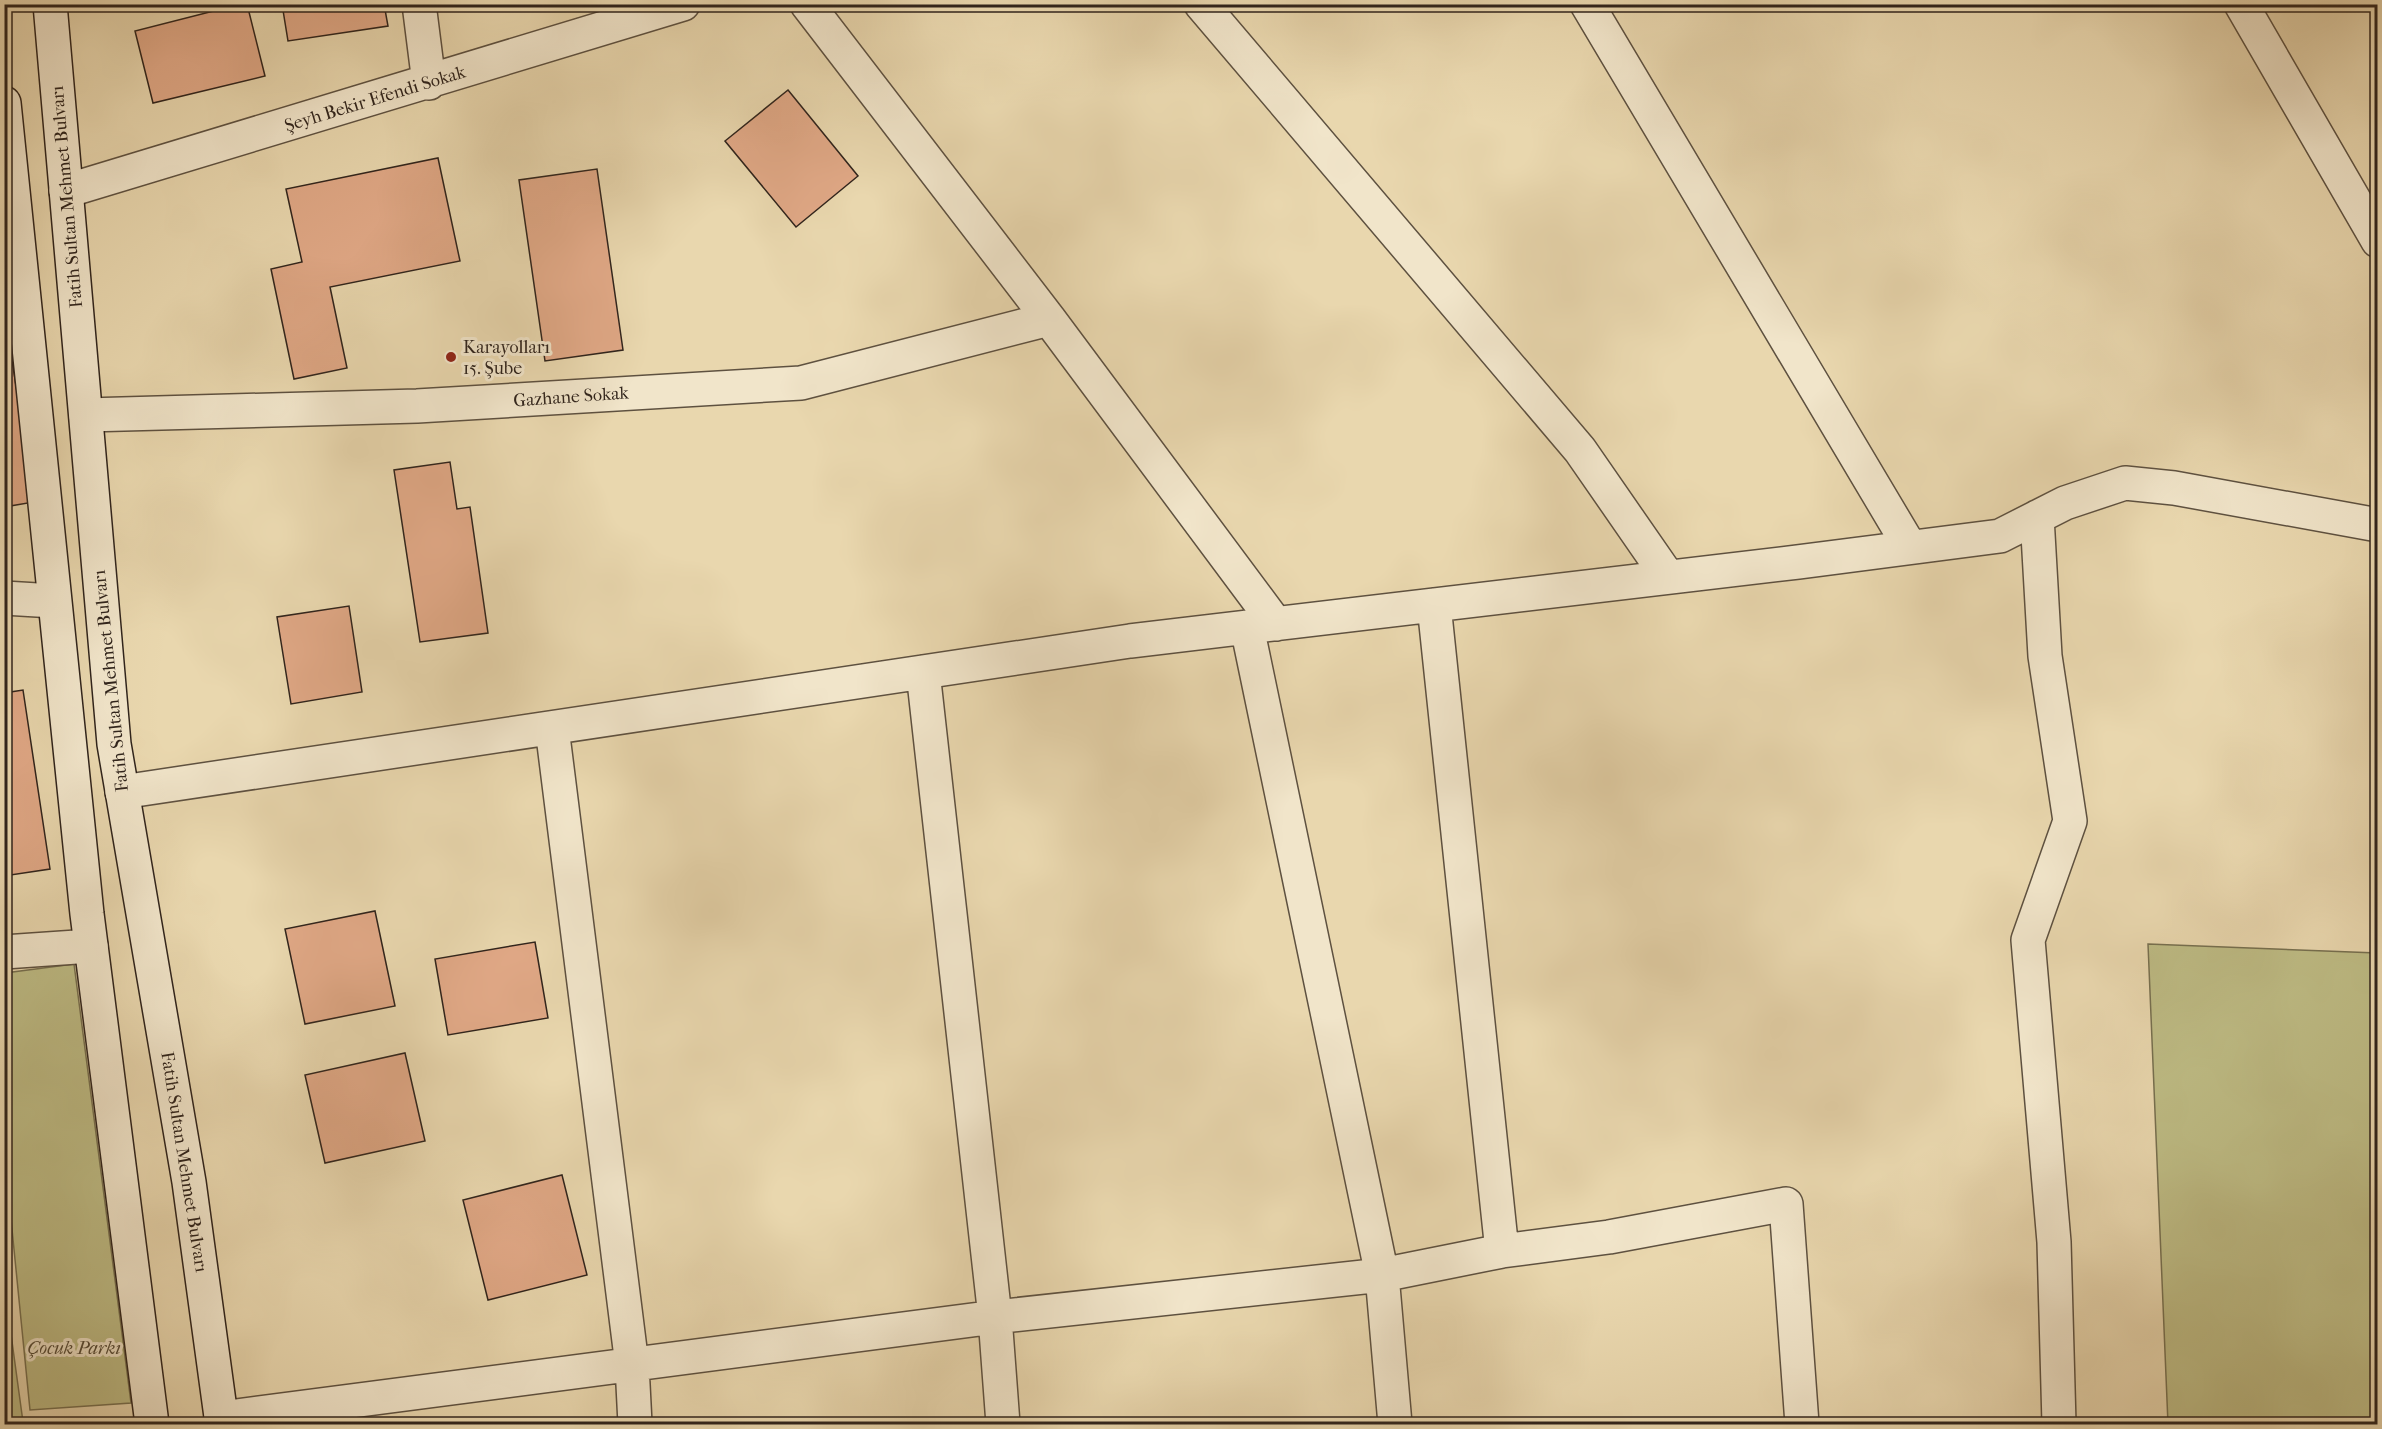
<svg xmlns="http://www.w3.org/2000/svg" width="2382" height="1429" font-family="'IM FELL French Canon',serif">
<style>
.green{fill:#bebc85;stroke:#777050;stroke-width:1.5}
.building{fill:#e0a886;stroke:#30241c;stroke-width:1.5}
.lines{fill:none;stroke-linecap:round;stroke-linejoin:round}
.street-casing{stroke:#5e5140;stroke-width:36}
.secondary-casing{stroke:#30241c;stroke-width:36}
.street{stroke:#f1e5ca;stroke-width:33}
.secondary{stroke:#f1e5ca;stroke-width:33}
.poi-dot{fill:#8f2418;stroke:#f1e5ca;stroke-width:2}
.labels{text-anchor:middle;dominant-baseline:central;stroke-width:6;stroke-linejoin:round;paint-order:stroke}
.street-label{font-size:18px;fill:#30241c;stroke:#f1e5ca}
.poi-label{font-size:18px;fill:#30241c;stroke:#f1e5ca;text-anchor:start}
.park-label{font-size:18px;font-style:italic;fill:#544a36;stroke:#f1e5ca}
</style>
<rect width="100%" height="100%" fill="#e9d7ae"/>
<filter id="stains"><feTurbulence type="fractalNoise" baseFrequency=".00333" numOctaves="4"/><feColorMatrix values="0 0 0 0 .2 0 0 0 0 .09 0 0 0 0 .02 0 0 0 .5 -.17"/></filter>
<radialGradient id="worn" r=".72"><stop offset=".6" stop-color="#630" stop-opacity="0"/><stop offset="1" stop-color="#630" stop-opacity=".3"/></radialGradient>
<!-- green -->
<path class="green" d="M 2148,944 L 2377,953 L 2377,1424 L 2168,1424 Z
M 74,964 L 131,1403 L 30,1410 L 5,1159 L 5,973 Z
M 5,1327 L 10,1327 L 23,1422 L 5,1424 Z"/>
<!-- building -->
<path class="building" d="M 241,4 L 247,4 L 265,76 L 153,103 L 135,31 Z
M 282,4 L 384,4 L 388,26 L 288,41 Z
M 788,90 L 858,176 L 796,227 L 725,141 Z
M 438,158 L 460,261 L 330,287 L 347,368 L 294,379 L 271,269 L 302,262 L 286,189 Z
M 597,169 L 623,350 L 545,361 L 519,180 Z
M 4,341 L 9,341 L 34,502 L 4,507 Z
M 450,462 L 457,509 L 470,507 L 488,633 L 420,642 L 394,470 Z
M 349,606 L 362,692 L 291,704 L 277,617 Z
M 23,690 L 50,869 L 4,876 L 4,693 Z
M 375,911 L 395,1006 L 305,1024 L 285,929 Z
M 535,942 L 548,1018 L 448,1035 L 435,959 Z
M 405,1053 L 425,1141 L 325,1163 L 305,1075 Z
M 562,1175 L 587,1275 L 488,1300 L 463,1200 Z"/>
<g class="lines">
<!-- street casing -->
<g class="street-casing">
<path id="street" d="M 419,4 L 429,83
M 807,4 L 1049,319 L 1276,624
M 1201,4 L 1580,450 L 1668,577
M 1587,4 L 1910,547
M 2241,4 L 2378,241
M 66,191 L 683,4
M 86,415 L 417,406 L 801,383 L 1049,319
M 2037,517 L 2045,656 L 2070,821 L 2028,940 L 2054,1242 L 2059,1424
M 4,598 L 54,601
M 1434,605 L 1502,1251
M 1247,627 L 1382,1275 L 1395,1424
M 923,672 L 995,1317 L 1003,1424
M 552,728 L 632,1365 L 635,1424
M 122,792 L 1130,641 L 1798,562 L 2000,536 L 2065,503 L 2125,483 L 2174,488 L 2378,525
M 4,952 L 91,946
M 221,1418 L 995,1317 L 1382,1275 L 1502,1251 L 1609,1237 L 1786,1204 L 1802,1424"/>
</g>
<!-- secondary casing -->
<g class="secondary-casing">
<path id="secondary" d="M 50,4 L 114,744 L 189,1182 L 222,1424
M 4,103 L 87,914 L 152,1424"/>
</g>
<!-- street -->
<use href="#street" class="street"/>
<!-- secondary -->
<use href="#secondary" class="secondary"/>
</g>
<!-- markers -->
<circle class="poi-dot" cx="451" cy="357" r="6"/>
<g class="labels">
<!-- street labels -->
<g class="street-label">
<text transform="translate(375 99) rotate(-17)">Şeyh Bekir Efendi Sokak</text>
<text transform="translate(67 197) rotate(-95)">Fatih Sultan Mehmet Bulvarı</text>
<text transform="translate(571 397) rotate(-4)">Gazhane Sokak</text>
<text transform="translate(111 681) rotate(-96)">Fatih Sultan Mehmet Bulvarı</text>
<text transform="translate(184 1162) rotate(81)">Fatih Sultan Mehmet Bulvarı</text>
</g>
<!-- poi labels -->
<g class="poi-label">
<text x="463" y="347">Karayolları<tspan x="463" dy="21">15. Şube</tspan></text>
</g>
<!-- park labels -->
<g class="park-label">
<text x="74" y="1348">Çocuk Parkı</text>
</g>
</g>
<!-- margin -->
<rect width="2382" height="1429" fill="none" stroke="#e9d7ae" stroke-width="24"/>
<rect x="6" y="6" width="2370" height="1417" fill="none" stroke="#30241c" stroke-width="3"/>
<rect x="12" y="12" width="2358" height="1405" fill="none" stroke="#30241c" stroke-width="1.5"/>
<rect width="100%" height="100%" filter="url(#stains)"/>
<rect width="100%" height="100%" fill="url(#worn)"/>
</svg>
